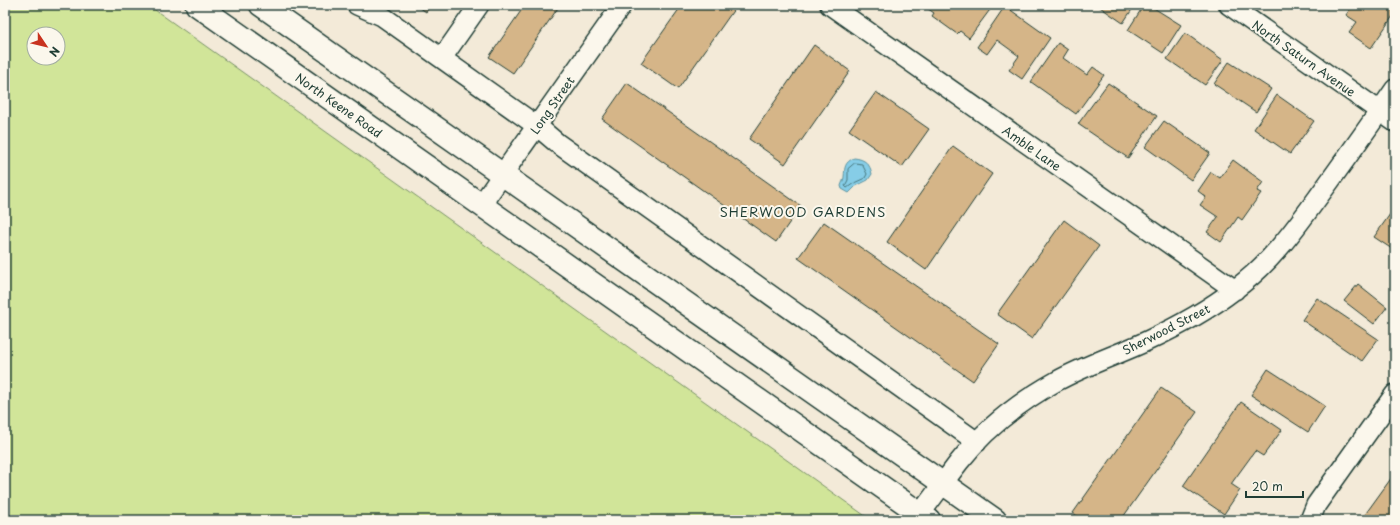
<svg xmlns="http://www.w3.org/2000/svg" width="1400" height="525" font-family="'Playpen Sans',sans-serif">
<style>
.green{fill:#d1e599;stroke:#789166;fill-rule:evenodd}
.water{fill:#86cde7;stroke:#5d939f}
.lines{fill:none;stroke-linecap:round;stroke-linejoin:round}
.shore{stroke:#48777c;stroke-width:1}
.building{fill:#d5b588;stroke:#1f3d34}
.minor-casing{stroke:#1f3d34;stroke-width:22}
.major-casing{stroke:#1f3d34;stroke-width:25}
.minor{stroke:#fbf7ec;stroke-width:19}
.major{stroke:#fbf7ec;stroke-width:22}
.labels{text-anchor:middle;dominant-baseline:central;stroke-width:4;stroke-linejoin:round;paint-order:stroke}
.street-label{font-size:12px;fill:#1f3d34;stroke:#fbf7ec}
.neighbourhood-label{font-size:13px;letter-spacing:1px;fill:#1f3d34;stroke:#fbf7ec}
</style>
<rect width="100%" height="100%" fill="#f3ead8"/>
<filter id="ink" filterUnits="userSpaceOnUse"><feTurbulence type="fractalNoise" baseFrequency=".025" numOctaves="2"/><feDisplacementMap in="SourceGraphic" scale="8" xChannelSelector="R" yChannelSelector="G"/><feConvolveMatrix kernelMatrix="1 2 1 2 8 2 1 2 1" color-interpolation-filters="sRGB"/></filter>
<g filter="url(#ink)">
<!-- green -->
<path class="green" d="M 5,5 L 148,5 L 871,520 L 5,520 ZM 34,34 L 58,34 L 58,58 L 34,58 Z"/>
<!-- water -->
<path class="water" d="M 854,158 C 865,159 870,164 872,174 L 868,180 L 856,186 L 849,193 L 842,189 L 841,186 C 842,182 844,180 844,177 C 845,167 844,163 854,158 Z"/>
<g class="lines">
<!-- shore -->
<path class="shore" d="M 855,163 L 862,164 L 867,174 L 865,178 L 854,183 L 847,188 L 845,186 L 848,180 L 848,169 Z"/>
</g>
<!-- building -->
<path class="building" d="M 416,5 L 431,5 L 426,12 Z
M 525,5 L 560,5 L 513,73 L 489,57 Z
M 682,5 L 737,5 L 678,89 L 641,63 Z
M 925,5 L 989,5 L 992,7 L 969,38 L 960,31 L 957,34 L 932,16 L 934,13 L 924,6 Z
M 1097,5 L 1135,5 L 1123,23 Z
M 1144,5 L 1149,5 L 1181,25 L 1163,53 L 1128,30 Z
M 1353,5 L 1395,5 L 1395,13 L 1371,48 L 1349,33 L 1357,22 L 1346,15 Z
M 1005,6 L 1050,38 L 1022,79 L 1009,70 L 1019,56 L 997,40 L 987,54 L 977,47 Z
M 1185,33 L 1223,60 L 1205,85 L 1167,59 Z
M 1058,43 L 1068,50 L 1063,58 L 1087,75 L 1093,67 L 1104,75 L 1076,114 L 1031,82 Z
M 814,45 L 850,71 L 785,164 L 749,139 Z
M 1229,62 L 1271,89 L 1256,112 L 1214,84 Z
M 627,83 L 801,206 L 776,242 L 602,119 Z
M 1108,83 L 1157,116 L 1128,158 L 1078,124 Z
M 876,92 L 929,129 L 902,167 L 849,130 Z
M 1277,95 L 1314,121 L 1290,154 L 1254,129 Z
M 1164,121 L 1210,153 L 1191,180 L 1145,147 Z
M 953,146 L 992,174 L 926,270 L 887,242 Z
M 1233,160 L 1263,182 L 1257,191 L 1261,193 L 1242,220 L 1238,217 L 1221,242 L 1207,232 L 1218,217 L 1200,205 L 1206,197 L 1198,191 L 1211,172 L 1220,178 Z
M 1395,207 L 1395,251 L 1374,237 Z
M 1064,220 L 1099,246 L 1032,339 L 997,314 Z
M 824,222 L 999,344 L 973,381 L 798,258 Z
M 1358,284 L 1387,307 L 1374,324 L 1344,301 Z
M 1317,298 L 1378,339 L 1362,361 L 1302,320 Z
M 1268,369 L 1325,406 L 1308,432 L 1251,395 Z
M 1161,388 L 1197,412 L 1121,520 L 1083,520 L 1073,513 Z
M 1241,402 L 1282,430 L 1263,456 L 1255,451 L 1231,484 L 1240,490 L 1224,514 L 1183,486 Z
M 1395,473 L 1395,520 L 1361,520 Z"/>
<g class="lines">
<!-- minor casing -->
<g class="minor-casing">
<path id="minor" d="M 357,5 L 382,16 L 537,126 L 557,143 L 977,442
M 830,5 L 1235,290
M 1229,5 L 1395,122
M 442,58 L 479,5
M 481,205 L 622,5
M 920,514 C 933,497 946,479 959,462 C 985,429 1021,401 1057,381 C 1086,365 1117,355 1147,341 C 1177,327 1208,310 1234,290 C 1273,262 1299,223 1327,185 C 1350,153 1373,121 1395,89
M 1310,520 L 1316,505 L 1395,394"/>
</g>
<!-- major casing -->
<g class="major-casing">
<path id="major" d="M 197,5 L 929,520
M 261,5 L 995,520"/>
</g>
<!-- minor -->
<use href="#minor" class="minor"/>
<!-- major -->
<use href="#major" class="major"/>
</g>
</g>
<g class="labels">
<!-- street labels -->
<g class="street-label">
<text transform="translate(1304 58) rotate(35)">North Saturn Avenue</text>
<text transform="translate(339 105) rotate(35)">North Keene Road</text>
<text transform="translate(552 105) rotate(-55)">Long Street</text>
<text transform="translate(1032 148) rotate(35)">Amble Lane</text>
<text transform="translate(1166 329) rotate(-27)">Sherwood Street</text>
</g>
<!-- neighbourhood labels -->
<g class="neighbourhood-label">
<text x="803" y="211">SHERWOOD GARDENS</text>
</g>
</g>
<!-- margin -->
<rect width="1400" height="525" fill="none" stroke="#fbf7ec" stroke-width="20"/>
<rect x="10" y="10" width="1380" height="505" fill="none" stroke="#1f3d34" stroke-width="1.5" filter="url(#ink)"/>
<!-- north arrow -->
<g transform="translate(46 46) rotate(125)"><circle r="19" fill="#fbf7ec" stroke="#a3ada2"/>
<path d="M0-3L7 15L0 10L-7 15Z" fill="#c8321e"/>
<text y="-6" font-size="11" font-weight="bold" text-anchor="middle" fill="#1f3d34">N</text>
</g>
<!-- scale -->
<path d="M1246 491v6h57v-6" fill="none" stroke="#1f3d34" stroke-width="2"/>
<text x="1252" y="491" font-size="12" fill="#1f3d34" stroke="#fbf7ec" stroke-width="3" paint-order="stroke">20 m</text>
</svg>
